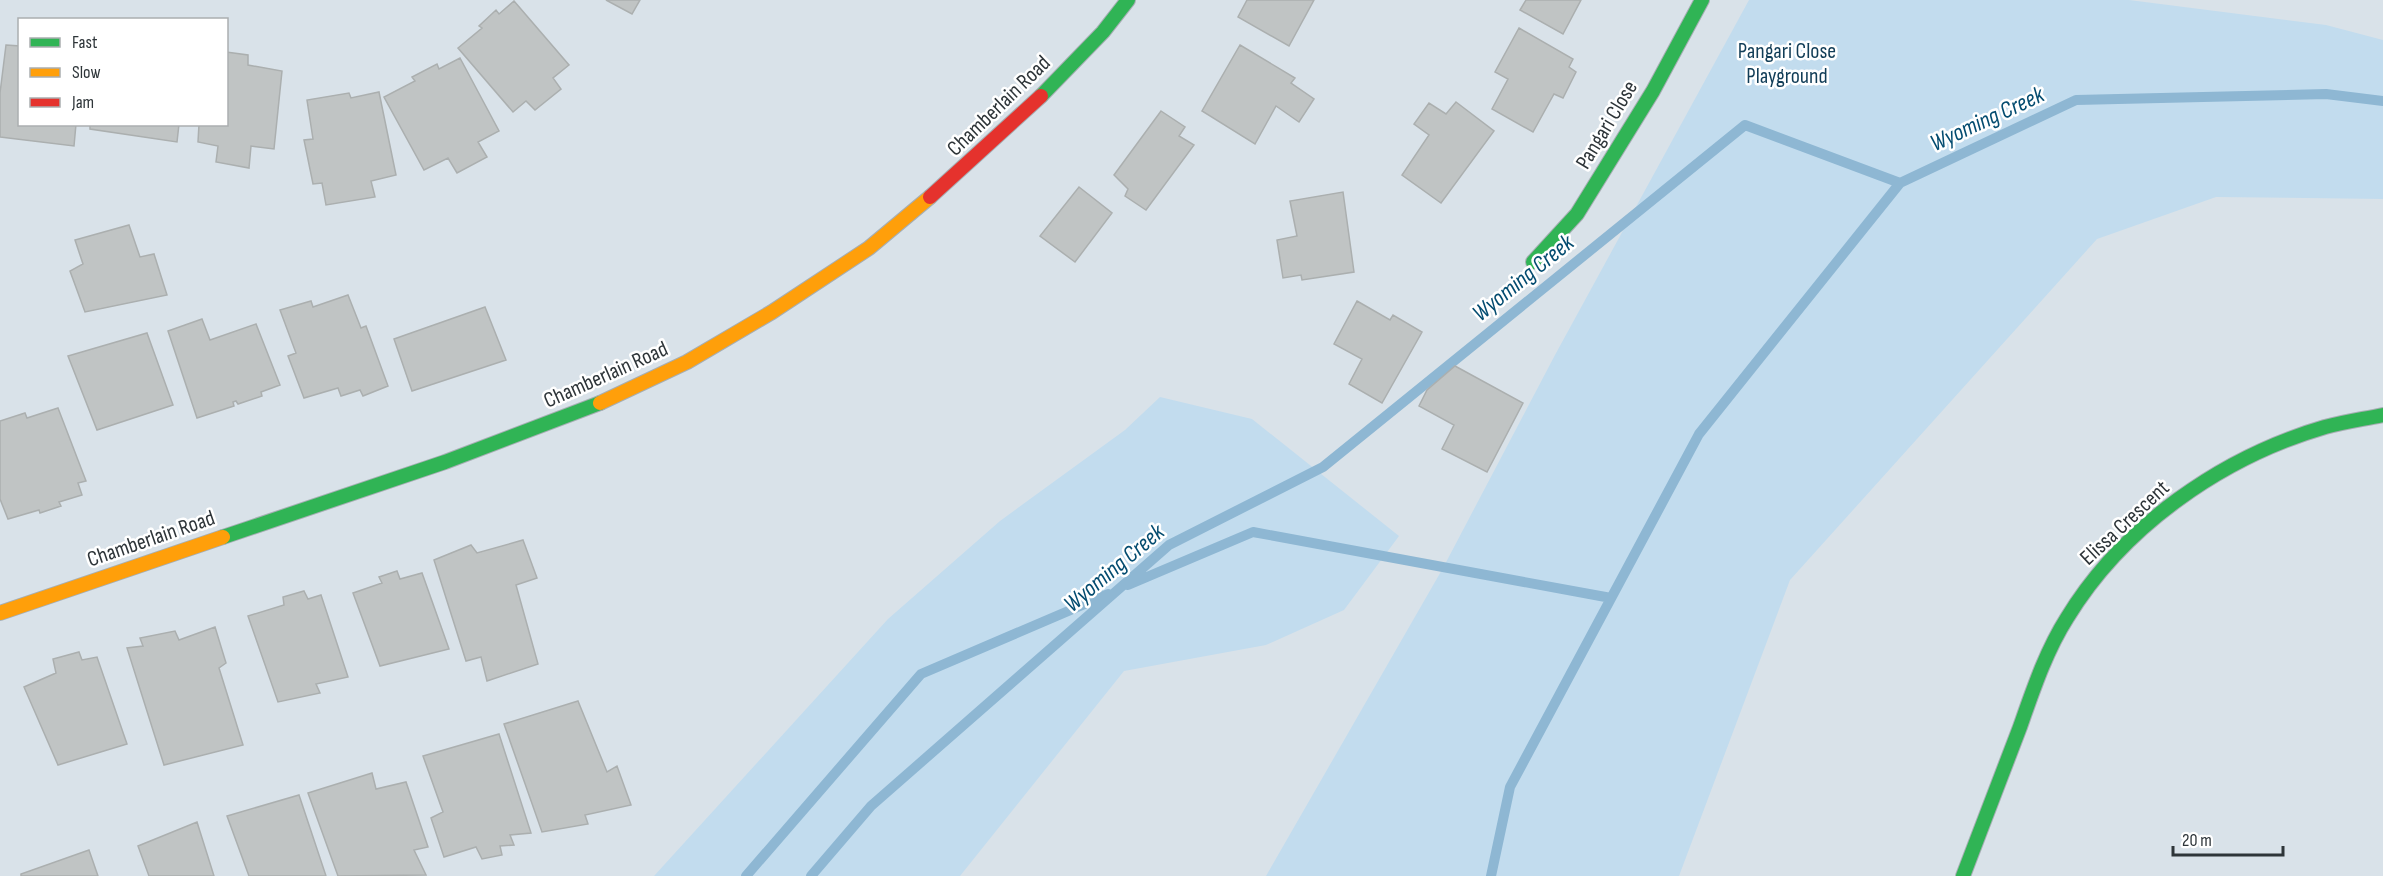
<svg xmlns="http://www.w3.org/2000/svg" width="2383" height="876" font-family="'Sofia Sans Condensed',sans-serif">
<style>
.green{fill:#c2dcee}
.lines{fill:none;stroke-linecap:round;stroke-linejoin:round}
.stream{stroke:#8eb7d3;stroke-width:10}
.building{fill:#c0c4c4;stroke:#abafaf;stroke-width:1.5}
.fast-casing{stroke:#a6aeb3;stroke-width:16}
.slow-casing{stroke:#a6aeb3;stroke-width:16}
.jam-casing{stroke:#a6aeb3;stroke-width:16}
.fast{stroke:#30b455;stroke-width:14}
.slow{stroke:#ff9f0a;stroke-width:14}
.jam{stroke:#e5322d;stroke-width:14}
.labels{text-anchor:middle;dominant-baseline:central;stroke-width:5;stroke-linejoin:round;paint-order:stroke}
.park-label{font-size:22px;fill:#113d57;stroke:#fff}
.street-label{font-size:22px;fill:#2e3539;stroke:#fff}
.water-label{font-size:24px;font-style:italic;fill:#044c70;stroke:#fff}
</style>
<rect width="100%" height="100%" fill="#d9e2e9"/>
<!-- green -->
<path class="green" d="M 1749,0 L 2129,0 L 2326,25 L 2383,40 L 2383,199 L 2216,197 L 2097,239 L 1790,580 L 1679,876 L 1266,876 L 1443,568 L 1555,355 Z
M 1160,397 L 1252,419 L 1399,536 L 1344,610 L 1266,645 L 1124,671 L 960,876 L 654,876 L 888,619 L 1000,521 L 1125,430 Z"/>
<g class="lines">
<!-- stream -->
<path class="stream" d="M 1128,585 L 1253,532 L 1611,598
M 746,876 L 921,674 L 1108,594
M 811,876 L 871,806 L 1169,545 L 1323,467 L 1745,125 L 1900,183 L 2076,100 L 2326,94 L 2383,101
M 1491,876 L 1510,787 L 1699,434 L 1900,183"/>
</g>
<!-- building -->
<path class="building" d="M 606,0 L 640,0 L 632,14 Z
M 1247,0 L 1314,0 L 1289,46 L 1238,17 Z
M 1526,0 L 1581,0 L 1563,34 L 1520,10 Z
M 514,1 L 569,65 L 553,78 L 561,89 L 535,110 L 526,101 L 513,112 L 458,48 L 482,28 L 479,26 L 496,10 L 499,14 Z
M 1519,28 L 1573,59 L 1569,67 L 1576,72 L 1563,98 L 1554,94 L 1533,132 L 1492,109 L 1508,79 L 1495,72 Z
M 6,45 L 20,46 L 20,124 L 76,124 L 74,146 L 0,137 L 0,93 Z
M 1240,45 L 1295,78 L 1291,83 L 1314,99 L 1299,122 L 1276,106 L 1255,144 L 1202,111 Z
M 226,52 L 248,55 L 248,65 L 282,71 L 274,149 L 251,146 L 249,168 L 216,162 L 218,146 L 198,142 L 199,124 L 226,124 Z
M 460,58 L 499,131 L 478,142 L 487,157 L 457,173 L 448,158 L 424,170 L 384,97 L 415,81 L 412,77 L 437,64 L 439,69 Z
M 379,92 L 396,175 L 371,181 L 375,197 L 326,205 L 322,183 L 313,184 L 304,140 L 313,139 L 307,100 L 349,93 L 351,98 Z
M 1456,102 L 1494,131 L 1441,203 L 1402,175 L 1429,135 L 1414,124 L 1429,103 L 1446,114 Z
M 1161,111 L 1185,127 L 1179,136 L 1194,145 L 1146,210 L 1125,196 L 1128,189 L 1114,175 Z
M 90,124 L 179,124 L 177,142 L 90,129 Z
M 1079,187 L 1112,213 L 1075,262 L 1040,236 Z
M 1343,192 L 1354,272 L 1302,280 L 1301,275 L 1283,278 L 1277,240 L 1297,236 L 1290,201 Z
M 129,225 L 140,257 L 154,254 L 167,295 L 85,312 L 70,271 L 83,264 L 75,240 Z
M 348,295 L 361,328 L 366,326 L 388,386 L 363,396 L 360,390 L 341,396 L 338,388 L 304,398 L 288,356 L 296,353 L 280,310 L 311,301 L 313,307 Z
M 1357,301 L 1390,320 L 1393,315 L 1422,332 L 1382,403 L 1349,384 L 1362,359 L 1334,344 Z
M 485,307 L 506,360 L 412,391 L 394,339 Z
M 202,319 L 210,340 L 256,324 L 280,385 L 261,392 L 262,396 L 238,404 L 236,401 L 233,402 L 234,406 L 197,418 L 168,331 Z
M 147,333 L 173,405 L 97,430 L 68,356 Z
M 1455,366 L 1523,403 L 1487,472 L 1442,449 L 1454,425 L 1419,406 L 1427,390 Z
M 58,408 L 86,481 L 78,483 L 82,495 L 59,502 L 61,506 L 40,513 L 39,510 L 8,519 L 0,499 L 0,421 L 25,413 L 27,418 Z
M 523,540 L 537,578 L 516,585 L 538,664 L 487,681 L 481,657 L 466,661 L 434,560 L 471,545 L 477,553 Z
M 397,571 L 400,579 L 422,573 L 449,649 L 380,666 L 353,593 L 382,583 L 379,577 Z
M 304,591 L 308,599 L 321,595 L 348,677 L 316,684 L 320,693 L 278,702 L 248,616 L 284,605 L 283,597 Z
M 215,627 L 226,663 L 219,668 L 243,745 L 164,765 L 127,648 L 143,646 L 140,638 L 175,631 L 179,640 Z
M 79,652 L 82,660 L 97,657 L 127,744 L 58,765 L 24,687 L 56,673 L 53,659 Z
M 578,701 L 607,772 L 617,766 L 631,805 L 585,815 L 588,824 L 542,832 L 504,724 Z
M 499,734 L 531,833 L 510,835 L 514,845 L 500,846 L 502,855 L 482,859 L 476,847 L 444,857 L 431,818 L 443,812 L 423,756 Z
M 372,773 L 376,789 L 406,782 L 428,847 L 414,850 L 426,875 L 338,876 L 308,793 Z
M 299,795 L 326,876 L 249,876 L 227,816 Z
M 197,822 L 214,876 L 149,876 L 138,846 Z
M 89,850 L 98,876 L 21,876 L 21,874 Z"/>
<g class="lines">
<!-- fast casing -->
<g class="fast-casing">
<path id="fast" d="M 1041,96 L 1103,32 L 1128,0
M 1533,262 L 1577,214 L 1653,91 L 1702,0
M 223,537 L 445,462 L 600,403
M 1963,876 C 1982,826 2001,777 2020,727 C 2033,690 2046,651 2067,618 C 2123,526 2222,457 2325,427 C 2344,422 2364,419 2383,415"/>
</g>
<!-- slow casing -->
<g class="slow-casing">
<path id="slow" d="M 600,403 L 687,362 L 772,312 L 869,248 L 930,197
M 0,613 L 223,537"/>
</g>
<!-- jam casing -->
<g class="jam-casing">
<path id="jam" d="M 930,197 L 1041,96"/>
</g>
<!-- fast -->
<use href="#fast" class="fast"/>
<!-- slow -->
<use href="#slow" class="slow"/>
<!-- jam -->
<use href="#jam" class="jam"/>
</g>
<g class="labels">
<!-- park labels -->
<g class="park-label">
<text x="1787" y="51">Pangari Close<tspan x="1787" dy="25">Playground</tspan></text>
</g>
<!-- street labels -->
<g class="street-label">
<text transform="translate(999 106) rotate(-44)">Chamberlain Road</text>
<text transform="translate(1607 125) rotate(-59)">Pangari Close</text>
<text transform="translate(606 375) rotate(-24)">Chamberlain Road</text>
<text transform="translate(2125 523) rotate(-43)">Elissa Crescent</text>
<text transform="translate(151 539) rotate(-19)">Chamberlain Road</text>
</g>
<!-- water labels -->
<g class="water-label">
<text transform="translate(1987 119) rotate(-25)">Wyoming Creek</text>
<text transform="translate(1523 278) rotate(-39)">Wyoming Creek</text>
<text transform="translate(1114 568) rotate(-40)">Wyoming Creek</text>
</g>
</g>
<!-- legend -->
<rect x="18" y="18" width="210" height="108" fill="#ffffff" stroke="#abaeb0" stroke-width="1.5"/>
<rect x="30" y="38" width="30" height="9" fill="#30b455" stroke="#abaeb0" stroke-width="1.5"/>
<text x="72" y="48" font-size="18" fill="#2e3539">Fast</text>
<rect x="30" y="68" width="30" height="9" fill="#ff9f0a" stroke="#abaeb0" stroke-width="1.5"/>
<text x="72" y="78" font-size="18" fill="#2e3539">Slow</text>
<rect x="30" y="98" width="30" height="9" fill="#e5322d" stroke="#abaeb0" stroke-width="1.5"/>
<text x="72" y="108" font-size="18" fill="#2e3539">Jam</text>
<!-- scale -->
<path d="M2173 846v9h110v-9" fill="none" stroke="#2e3539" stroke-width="3"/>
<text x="2182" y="846" font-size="18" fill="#2e3539" stroke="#ffffff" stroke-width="4.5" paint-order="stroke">20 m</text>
</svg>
